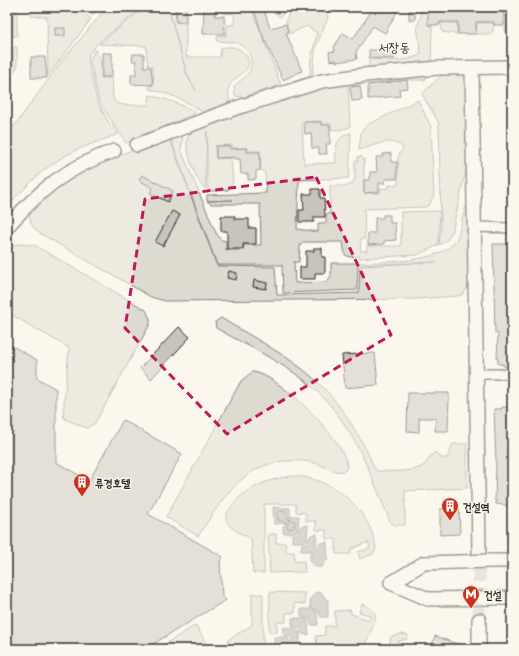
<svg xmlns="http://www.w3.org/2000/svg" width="519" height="656" font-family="'Playpen Sans','Poor Story',sans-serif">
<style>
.green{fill:#dddad0;stroke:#84827e}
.water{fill:#b1afa7;stroke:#7b7a75}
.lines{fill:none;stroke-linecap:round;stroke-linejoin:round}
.shore{stroke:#61605d;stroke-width:1}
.building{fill:#c7c4bc;stroke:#2b2b2b}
.secondary-tunnel{stroke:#d1cec5;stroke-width:13;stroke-dasharray:13 6;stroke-linecap:butt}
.street-casing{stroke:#2b2b2b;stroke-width:12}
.secondary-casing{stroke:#2b2b2b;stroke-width:16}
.street{stroke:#fbf7ec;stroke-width:9}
.secondary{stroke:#fbf7ec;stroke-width:13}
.secondary-bridge-casing{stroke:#2b2b2b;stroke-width:16;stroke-linecap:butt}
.secondary-bridge{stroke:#fbf7ec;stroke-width:13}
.marked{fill:none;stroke:#c2185b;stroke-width:3;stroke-dasharray:8 5;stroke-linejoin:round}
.labels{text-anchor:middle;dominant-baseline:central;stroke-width:3;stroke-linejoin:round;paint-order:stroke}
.poi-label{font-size:11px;font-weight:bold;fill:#2b2b2b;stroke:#fbf7ec;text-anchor:start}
.quarter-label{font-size:13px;fill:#2b2b2b;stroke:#fbf7ec}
</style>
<rect width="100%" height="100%" fill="#fbf7ec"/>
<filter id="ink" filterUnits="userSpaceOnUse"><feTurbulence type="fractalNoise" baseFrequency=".025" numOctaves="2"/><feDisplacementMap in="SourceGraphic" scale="8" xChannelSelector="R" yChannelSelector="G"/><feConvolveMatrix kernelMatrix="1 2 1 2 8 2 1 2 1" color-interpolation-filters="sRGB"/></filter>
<g filter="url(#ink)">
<!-- green -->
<path class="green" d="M 34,7 L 78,7 L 91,19 L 48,76 L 47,17 L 31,16 Z
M 82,7 L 98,7 L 92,16 Z
M 107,7 L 143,7 L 99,42 L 89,54 L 88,61 L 97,101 L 110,125 L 112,124 L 118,134 C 101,141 83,146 67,155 C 43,167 25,188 7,207 L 7,132 L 12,129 L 59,65 Z
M 145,7 L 168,7 L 187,75 L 196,91 L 187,74 L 168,7 L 175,7 L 176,22 L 186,23 L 186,57 L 220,57 L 221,48 C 229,46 238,46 244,53 C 259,69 235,75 230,85 C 227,90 228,95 230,100 L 227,103 L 202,112 C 186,100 168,93 149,89 L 150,86 L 153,85 L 154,74 L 152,74 L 152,66 L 148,66 L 146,46 L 99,44 Z
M 219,7 L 251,7 L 281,85 L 244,97 L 235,96 L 234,87 C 237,82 244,79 248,74 C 255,64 251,50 239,44 C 233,41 224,42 217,41 L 217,36 L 226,36 L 227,25 L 233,25 L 235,17 L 233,14 L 222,13 Z
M 265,7 L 287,7 L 281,17 Z
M 293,7 C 304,7 325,3 328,18 L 316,46 L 312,77 L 287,89 L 285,85 L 306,77 L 310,74 L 311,58 L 317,33 L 307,26 L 289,34 L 286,19 Z
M 421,7 L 429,7 L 429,26 L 432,26 L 431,64 L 369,70 L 369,59 C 384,60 408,63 421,54 L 417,26 L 421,17 Z
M 505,7 L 512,7 L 511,34 L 505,31 Z
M 13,9 L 17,12 L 17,36 L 13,36 Z
M 441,23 L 457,23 L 457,34 L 442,32 Z
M 477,23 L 494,23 L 493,31 L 489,34 L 476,34 Z
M 13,47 L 17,47 L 17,67 L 15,71 L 7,71 L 7,68 L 13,67 Z
M 95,49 L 101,62 L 101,78 L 112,78 L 113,98 L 116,103 L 125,105 L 148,105 L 150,95 L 171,101 L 192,110 L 195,112 L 194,114 L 126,143 L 99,101 L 90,61 Z
M 464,74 L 468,77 L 470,84 L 466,170 L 452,232 L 447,240 L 439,245 L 441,227 L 439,123 L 422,94 L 442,75 Z
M 428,75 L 425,80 L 407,80 L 351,86 L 350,81 Z
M 348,82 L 350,127 L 339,130 L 331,129 L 331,124 L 322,124 L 321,121 L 302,122 L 304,164 L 336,163 C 335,150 335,136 351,133 L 349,178 L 299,180 L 297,229 L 318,232 L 318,223 L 326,223 L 326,214 L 330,214 L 330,186 L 348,186 L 353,183 L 355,178 L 355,161 L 358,161 L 358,156 L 362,157 L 364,159 L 364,193 L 380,193 L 380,189 L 389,188 L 389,185 L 398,185 L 398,157 L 403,148 C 390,135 373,147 359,150 L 361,132 L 367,125 L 418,100 L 431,127 L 434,195 L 429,205 L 425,207 L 364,209 L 365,239 L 361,239 L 360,251 L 367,251 L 367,246 L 401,246 L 401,212 L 440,211 L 438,245 L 417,255 L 360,258 L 359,256 L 350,257 L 345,255 L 343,242 L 303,242 L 300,246 L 299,262 L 294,262 L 295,283 L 327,282 L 331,276 L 331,263 L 358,263 L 357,290 L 283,293 L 282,265 L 217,265 L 170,137 L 183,134 L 181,150 L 216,233 L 221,240 L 226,241 L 226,250 L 243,250 L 244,245 L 261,245 L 260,204 L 211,204 L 207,201 L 233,200 L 207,201 L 207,195 L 266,193 L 265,173 L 261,170 L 260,151 L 248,151 L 248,148 L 233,148 L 233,145 L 215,146 L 216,159 L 231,158 L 233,183 L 228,190 L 211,191 L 207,188 L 207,130 L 205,189 C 197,183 185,150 187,140 C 188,135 191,132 194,129 L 278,99 Z
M 169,137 L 217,266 L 275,267 L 277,295 L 359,293 L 360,266 L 437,262 L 360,265 L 360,263 C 385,261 441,264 456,240 C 462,229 461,214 467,205 L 468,287 L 462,295 L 457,296 L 417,299 L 165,301 L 151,297 L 41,234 C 31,227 27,219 32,206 L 77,170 Z
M 19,244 L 34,245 L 146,310 L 150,319 L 150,324 L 95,423 L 87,428 L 65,419 L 63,415 L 69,348 L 7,312 L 7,246 Z
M 221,318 C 247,334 276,349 301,368 C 336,394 359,432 376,471 C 390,471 411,473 423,466 C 428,462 429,456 435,452 L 441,458 L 447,458 L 453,444 L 467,444 L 467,488 L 405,491 L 405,525 L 394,525 L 390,521 C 369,470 351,419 308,383 C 283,363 244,344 216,328 L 215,322 Z
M 252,372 C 276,372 349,443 347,468 L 344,471 C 334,474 321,463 310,462 C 249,453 227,492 198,536 L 166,517 L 241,381 Z
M 293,476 C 332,477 371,509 376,549 L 373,554 L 360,559 L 358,552 L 370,548 L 368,542 L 351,549 L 351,554 L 336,554 L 336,539 L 326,539 L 326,530 L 316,530 L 316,521 L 306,521 L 306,513 L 296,512 L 296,504 L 264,504 L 264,573 L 253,573 L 251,539 C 242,533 226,529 226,516 C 238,490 266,479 293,476 Z
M 268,534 L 276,534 L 276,543 L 286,543 L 286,552 L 294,552 L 295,562 L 304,561 L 305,572 L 270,573 Z
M 270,592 L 305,593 L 305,604 L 295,603 L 295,613 L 286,613 L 286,622 L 277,622 L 277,632 L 269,632 Z
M 252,594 L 263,594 L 263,649 L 227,649 L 228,640 L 252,625 Z
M 362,604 C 366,606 373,608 375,613 C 378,621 366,642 362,649 L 306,649 L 306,645 L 317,645 L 316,636 L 325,635 L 325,626 L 335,626 L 335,611 L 351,610 L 351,614 L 369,620 L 370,615 L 359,612 Z
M 196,625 L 209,649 L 157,649 Z
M 401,634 L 408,635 L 407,639 L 399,641 L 397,649 L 388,649 L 391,637 Z"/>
<!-- water -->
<path class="water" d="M 273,507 L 290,508 L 290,520 L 288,523 L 274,524 Z
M 292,516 L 299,516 L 298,530 L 294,533 L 283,533 L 283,526 L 288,525 Z
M 308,525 L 307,539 L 303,542 L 292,542 L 292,535 L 297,534 L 301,526 Z
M 317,534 L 316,548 L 313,551 L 301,551 L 302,544 L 306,543 L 311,535 Z
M 327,542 L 328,560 L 326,560 L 322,567 L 316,567 L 310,562 L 310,553 L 316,551 L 320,543 Z
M 316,592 L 322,593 L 326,599 L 328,600 L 328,617 L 321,617 L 318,611 L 310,607 L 310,599 Z
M 301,609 L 312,609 L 317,612 L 318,625 L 311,625 L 310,620 L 301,616 Z
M 292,618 L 303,618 L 308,621 L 309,635 L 302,634 L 301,629 L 292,625 Z
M 294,627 L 300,632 L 300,644 L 293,643 L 292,638 L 283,634 L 283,628 Z
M 274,637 L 287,637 L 291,642 L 291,649 L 274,649 Z"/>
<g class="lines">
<!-- shore -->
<path class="shore" d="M 280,511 L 286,512 L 288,519 L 295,521 L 294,528 L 288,529 L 286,522 L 278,520 L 277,513 Z"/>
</g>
<!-- building -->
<path class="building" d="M 176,7 L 186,7 L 186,22 L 176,22 Z
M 204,7 L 215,7 L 215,16 L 224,16 L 225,34 L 203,34 Z
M 263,7 L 270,28 L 286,24 L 288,32 L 286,33 L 302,71 L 283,80 L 262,34 L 254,10 Z
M 374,7 L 388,7 L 397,12 L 385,33 L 373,26 L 356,52 L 357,59 L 336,62 L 336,60 L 330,61 L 329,52 L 335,51 L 334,47 L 343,33 L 353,39 Z
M 428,7 L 504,7 L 504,25 L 494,25 L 494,22 L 476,22 L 476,34 L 458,34 L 458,22 L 440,22 L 440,25 L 428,25 Z
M 409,10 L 415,10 L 415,20 L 409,20 Z
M 55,28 L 65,28 L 65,36 L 55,36 Z
M 369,50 L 395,50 L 394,59 L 369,58 Z
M 102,53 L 112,53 L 112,77 L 102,77 Z
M 133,54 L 144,54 L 144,67 L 151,67 L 153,85 L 131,84 L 131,75 L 136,75 L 136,61 L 132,61 Z
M 31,57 L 45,57 L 47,78 L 31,78 Z
M 407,80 L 408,88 L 399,89 L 400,96 L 368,99 L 368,85 Z
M 360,86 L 362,100 L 352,101 L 350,87 Z
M 304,122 L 321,122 L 321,125 L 330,125 L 330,144 L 326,144 L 327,154 L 319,154 L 319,148 L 312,148 L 311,133 L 305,134 Z
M 216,146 L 230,146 L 230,149 L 247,148 L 247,152 L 260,152 L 260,170 L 256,171 L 256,179 L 248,180 L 248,174 L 241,174 L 240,159 L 234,159 L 234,157 L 216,158 Z
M 391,153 L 391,162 L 397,162 L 397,179 L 385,179 L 385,183 L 379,183 L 379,192 L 364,193 L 364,180 L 370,180 L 370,172 L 377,172 L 376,157 L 383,157 L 383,154 Z
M 142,175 L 173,191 L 168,202 L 150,193 L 153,188 L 139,180 Z
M 312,189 L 320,189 L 320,198 L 324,198 L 325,217 L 314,217 L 314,222 L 299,222 L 299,210 L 304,210 L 303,194 L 312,194 Z
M 172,211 L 180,215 L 163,246 L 155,242 Z
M 383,215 L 390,215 L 390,223 L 395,223 L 396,240 L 384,241 L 384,244 L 368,245 L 368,233 L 375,233 L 375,218 L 383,218 Z
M 221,216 L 235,216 L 235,219 L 249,219 L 249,228 L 256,228 L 256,244 L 243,244 L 243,249 L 227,249 L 227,231 L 221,231 Z
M 493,244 L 512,244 L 512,366 L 503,366 L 503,364 L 498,364 L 498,359 L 497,359 L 498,333 L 495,333 Z
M 314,248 L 322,248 L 322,257 L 325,257 L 325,273 L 315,273 L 315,279 L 300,279 L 300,267 L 306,267 L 306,251 L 314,251 Z
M 229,271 L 237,273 L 236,280 L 227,278 Z
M 254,280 L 267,283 L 266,289 L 253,287 Z
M 179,327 L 190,337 L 151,379 L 140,368 Z
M 7,343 L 37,360 L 37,378 L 56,389 L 56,462 L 89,481 L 123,420 L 182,454 L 148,514 L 223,557 L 220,561 L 222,596 L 226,600 L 148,647 L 149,649 L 7,649 Z
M 375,353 L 378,385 L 345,388 L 342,355 Z
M 408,393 L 449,393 L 448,431 L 435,431 L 436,418 L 419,418 L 419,432 L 407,431 Z
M 502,407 L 511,407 L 512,409 L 512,506 L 496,504 L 496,501 L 495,501 L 496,461 L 494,409 L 502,409 Z
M 459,508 L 460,534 L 440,535 L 440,509 Z
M 435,636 L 469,648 L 469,649 L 442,649 L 432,645 Z"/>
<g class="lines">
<!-- secondary-tunnel -->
<path class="secondary-tunnel" d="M 479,620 L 479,553"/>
<!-- street casing -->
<g class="street-casing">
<path id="street" d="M 474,227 L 512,228
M 476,374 L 512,374"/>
</g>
<!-- secondary casing -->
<g class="secondary-casing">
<path id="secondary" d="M 472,68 L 479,553
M 137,145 L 236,108 L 322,81 L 364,75 L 438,68 L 512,67
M 7,227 C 40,190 67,167 114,151
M 492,561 L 512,561
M 391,583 L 428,599
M 391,583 L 424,563
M 496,598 L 512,598
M 479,620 L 479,649"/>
</g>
<!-- street -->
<use href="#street" class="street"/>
<!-- secondary -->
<use href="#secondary" class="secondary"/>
<!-- secondary-bridge casing -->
<g class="secondary-bridge-casing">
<path id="secondary-bridge" d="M 424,563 L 492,561
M 428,599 L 496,598"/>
</g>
<!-- secondary-bridge -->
<use href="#secondary-bridge" class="secondary-bridge"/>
</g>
</g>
<!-- marked area -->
<path d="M0 0H519V656H0ZM 316,177 L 391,335 L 227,434 L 125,328 L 145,199 Z" fill="#fbf7ec" fill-opacity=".55" fill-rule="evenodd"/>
<path class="marked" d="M 316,177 L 391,335 L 227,434 L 125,328 L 145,199 Z"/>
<!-- icons -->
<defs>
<g id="building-pin" transform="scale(0.9)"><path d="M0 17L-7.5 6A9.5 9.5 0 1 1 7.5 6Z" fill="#c8321e" stroke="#fbf7ec"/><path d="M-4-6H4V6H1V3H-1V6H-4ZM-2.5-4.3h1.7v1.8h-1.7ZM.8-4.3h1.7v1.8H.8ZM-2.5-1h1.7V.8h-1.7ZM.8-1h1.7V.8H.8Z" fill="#fff"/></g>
<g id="metro-pin" transform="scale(0.9)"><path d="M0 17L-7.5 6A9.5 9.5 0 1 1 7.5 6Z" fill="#c8321e" stroke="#fbf7ec"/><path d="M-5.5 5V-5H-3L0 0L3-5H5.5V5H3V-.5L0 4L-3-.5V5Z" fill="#fff"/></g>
</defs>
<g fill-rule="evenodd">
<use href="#building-pin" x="82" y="482"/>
<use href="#building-pin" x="450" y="506"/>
<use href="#metro-pin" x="471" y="594"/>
</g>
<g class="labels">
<!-- poi labels -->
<g class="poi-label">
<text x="95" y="482">류경호텔</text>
<text x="463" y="506">건설역</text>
<text x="484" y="594">건설</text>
</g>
<!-- quarter labels -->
<g class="quarter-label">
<text x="394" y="46">서장동</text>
</g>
</g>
<!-- margin -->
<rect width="519" height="656" fill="none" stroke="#fbf7ec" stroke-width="24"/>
<rect x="12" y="12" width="495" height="632" fill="none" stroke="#2b2b2b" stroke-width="1.5" filter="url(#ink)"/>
</svg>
